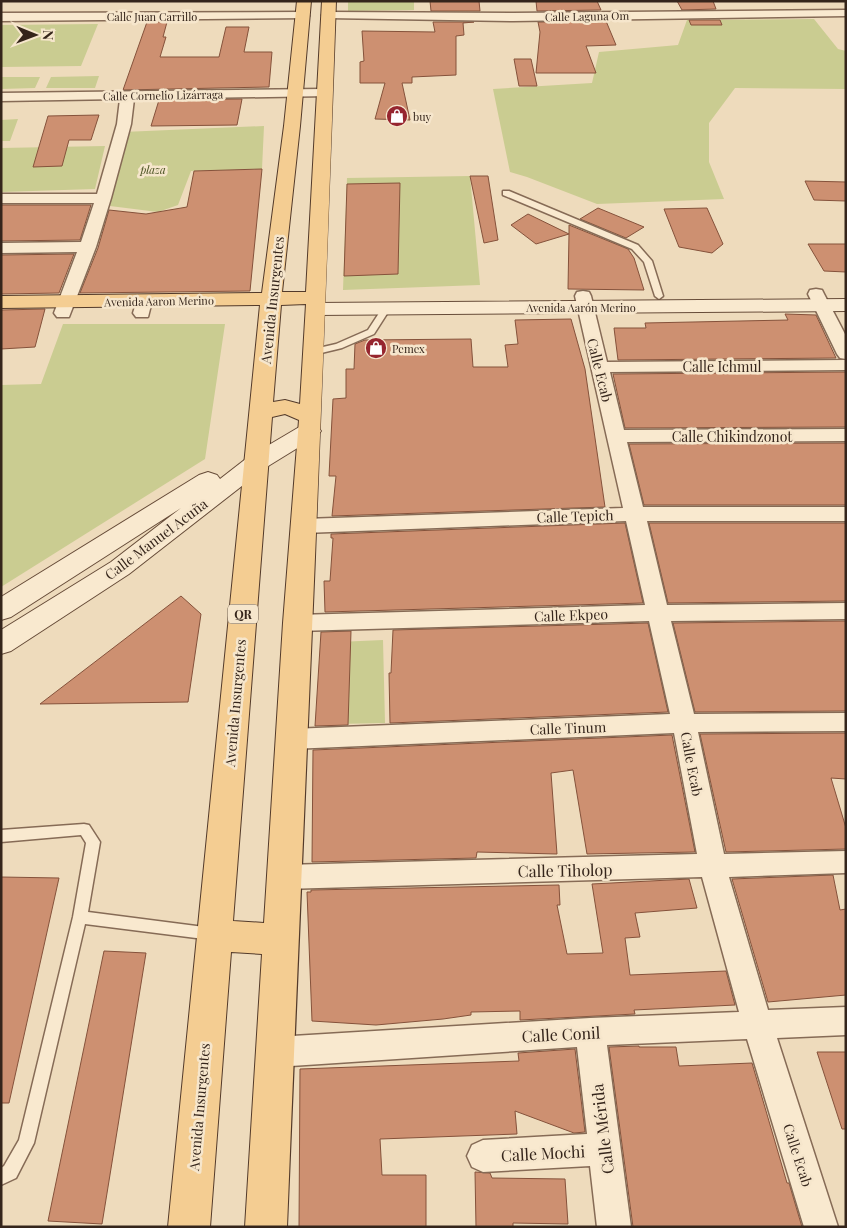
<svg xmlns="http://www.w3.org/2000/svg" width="847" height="1228" font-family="'Playfair Display',serif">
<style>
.green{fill:#cacc91}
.building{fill:#cd9071;stroke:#85523b}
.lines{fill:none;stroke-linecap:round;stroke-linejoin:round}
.lane-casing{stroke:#866b56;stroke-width:3}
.street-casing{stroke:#866b56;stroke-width:3}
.secondary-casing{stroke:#674c39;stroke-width:2}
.primary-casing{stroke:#533a2a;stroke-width:2}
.lane{fill:#f9e9cf;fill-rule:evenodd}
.street{fill:#f9e9cf;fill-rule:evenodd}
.secondary{fill:#f9e9cf;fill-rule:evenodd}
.primary{fill:#f4cd92;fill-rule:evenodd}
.labels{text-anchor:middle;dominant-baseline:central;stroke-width:5;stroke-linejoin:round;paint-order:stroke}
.far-street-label{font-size:11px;fill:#35251b;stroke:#f6e6cc}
.far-poi-label{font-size:11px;fill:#35251b;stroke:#f6e6cc;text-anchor:start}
.far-park-label{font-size:11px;font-style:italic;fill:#495121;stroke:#f6e6cc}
.shield{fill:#f6e6cc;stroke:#6f5f50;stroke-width:1}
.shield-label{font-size:12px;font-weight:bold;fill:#35251b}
.street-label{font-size:14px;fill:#35251b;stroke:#f6e6cc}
.near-street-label{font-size:16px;fill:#35251b;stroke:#f6e6cc}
</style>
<rect width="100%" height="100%" fill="#eedbbc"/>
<!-- green -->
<path class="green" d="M 348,1 L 414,1 L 414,10 L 348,11 Z
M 814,19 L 838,49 L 846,51 L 846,89 L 735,88 L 709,123 L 709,162 L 724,199 L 597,204 L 527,177 L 510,172 L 493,89 L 592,83 L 599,52 L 678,45 L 687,20 Z
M 98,24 L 81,66 L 1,67 L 1,25 Z
M 99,76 L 95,88 L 46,88 L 51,77 Z
M 1,77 L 40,77 L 35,88 L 1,89 Z
M 18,119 L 10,141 L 1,141 L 1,120 Z
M 264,126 L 262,169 L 191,171 L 178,205 L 158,212 L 110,206 L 123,132 Z
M 105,146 L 95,189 L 1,192 L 1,148 Z
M 470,176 L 480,285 L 343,290 L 347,178 Z
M 63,324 L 225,324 L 205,459 L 1,587 L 1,385 L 41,384 Z
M 383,640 L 385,723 L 337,724 L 338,642 Z"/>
<!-- building -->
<path class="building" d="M 430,1 L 479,1 L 480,11 L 431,11 Z
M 536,1 L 597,1 L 601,10 L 537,11 Z
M 677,1 L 713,1 L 716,9 L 682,10 Z
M 689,20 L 720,20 L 722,25 L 691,25 Z
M 606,21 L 616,45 L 586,46 L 596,73 L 536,73 L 540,32 L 538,22 Z
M 147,22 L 167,22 L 163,37 L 166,37 L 160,57 L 219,57 L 226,27 L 249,27 L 244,52 L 272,52 L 269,87 L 123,90 Z
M 433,22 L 474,22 L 463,23 L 464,35 L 456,36 L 456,75 L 412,77 L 412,83 L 402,83 L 410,120 L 375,119 L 385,83 L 360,83 L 360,62 L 364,61 L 362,31 L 435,32 Z
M 514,59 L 531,59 L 537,86 L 519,86 Z
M 242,99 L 237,125 L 151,126 L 159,100 Z
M 99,115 L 91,140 L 69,140 L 62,166 L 33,167 L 48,116 Z
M 262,169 L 250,291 L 80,293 L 98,248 L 109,210 L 146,214 L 187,207 L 194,171 Z
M 470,176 L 488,176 L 498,240 L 484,243 Z
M 805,181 L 846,182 L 846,201 L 814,200 Z
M 400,183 L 398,274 L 344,276 L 347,184 Z
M 1,205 L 91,205 L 80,240 L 1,241 Z
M 598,208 L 644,227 L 626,238 L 580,219 Z
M 707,208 L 723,244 L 712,253 L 679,247 L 664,209 Z
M 528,214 L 569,234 L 569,225 L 628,249 L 634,258 L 644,290 L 568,289 L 569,234 L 536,244 L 511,225 Z
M 808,244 L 846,244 L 846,272 L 824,271 Z
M 74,254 L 59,293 L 1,294 L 1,255 Z
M 45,309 L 35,347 L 1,349 L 1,310 Z
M 785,314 L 816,315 L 836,358 L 618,360 L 614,328 L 646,328 L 645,323 L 788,320 Z
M 571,319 L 585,369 L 605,507 L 332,516 L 336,476 L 329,476 L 333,399 L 346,398 L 346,369 L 354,369 L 355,344 L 365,340 L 471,339 L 473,367 L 508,367 L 505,345 L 518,344 L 515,320 Z
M 846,372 L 846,427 L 625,428 L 613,374 Z
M 846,443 L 846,505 L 644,505 L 629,444 Z
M 625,523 L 643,603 L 325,612 L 324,581 L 330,581 L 333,538 L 331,538 L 331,534 Z
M 649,523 L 846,523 L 846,601 L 668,603 Z
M 181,596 L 201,614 L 188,702 L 40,704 Z
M 846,621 L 846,711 L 695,712 L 673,623 Z
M 648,623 L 668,712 L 390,723 L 389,673 L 391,673 L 393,630 Z
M 351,631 L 348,725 L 315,726 L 321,632 Z
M 846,733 L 846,779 L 831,778 L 846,828 L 846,849 L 726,852 L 700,734 Z
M 672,735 L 695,852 L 587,854 L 573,770 L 551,773 L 557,854 L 477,852 L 476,858 L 312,862 L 313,750 Z
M 833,875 L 840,910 L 846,909 L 846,995 L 768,1002 L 732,879 Z
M 1,877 L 59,878 L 9,1103 L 1,1103 Z
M 689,879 L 697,908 L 635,913 L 640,937 L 625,938 L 630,975 L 726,971 L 735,1005 L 634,1010 L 635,1014 L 520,1020 L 520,1011 L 471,1012 L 471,1015 L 443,1019 L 376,1025 L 312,1021 L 307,892 L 311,892 L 311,890 L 559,885 L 560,905 L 557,905 L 567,954 L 603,953 L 592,884 Z
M 104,951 L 146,953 L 102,1224 L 48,1221 Z
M 639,1046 L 639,1047 L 676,1047 L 679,1066 L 752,1063 L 787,1183 L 789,1183 L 802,1227 L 633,1227 L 609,1047 Z
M 575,1049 L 585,1132 L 574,1133 L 515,1111 L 517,1134 L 380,1139 L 382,1175 L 426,1175 L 426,1227 L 299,1227 L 300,1069 L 519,1061 L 518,1053 Z
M 817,1052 L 846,1052 L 846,1129 L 842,1129 Z
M 475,1172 L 490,1173 L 492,1178 L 565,1179 L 568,1224 L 513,1223 L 513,1227 L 476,1227 Z"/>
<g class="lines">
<!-- lane casing -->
<g class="lane-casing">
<path id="lane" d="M 503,191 L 509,191 L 638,245 L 652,261 L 663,296 L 659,299 L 655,296 L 644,262 L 632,249 L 503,195 Z
M 386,306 L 390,309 L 374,334 L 342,348 L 313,355 L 309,352 L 310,350 L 336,344 L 368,330 L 383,307 Z
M 84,824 L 89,825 L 100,842 L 88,912 L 212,928 L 217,930 L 219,934 L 217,938 L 212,940 L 85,924 L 34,1143 L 16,1178 L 1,1185 L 1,1168 L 4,1166 L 19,1140 L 73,917 L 86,843 L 81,835 L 1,842 L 1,830 Z"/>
</g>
<!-- street casing -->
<g class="street-casing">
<path id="street" d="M 846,10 L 846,16 L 513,21 L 328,18 L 322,15 L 328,12 L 513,13 Z
M 303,12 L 309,16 L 307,18 L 1,21 L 1,13 Z
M 324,89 L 329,90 L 331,93 L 329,96 L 134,99 L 131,124 L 111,198 L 96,247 L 69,317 L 57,317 L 54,313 L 77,252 L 1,253 L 1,243 L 81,242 L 94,203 L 1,203 L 1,194 L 97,194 L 117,124 L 120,99 L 1,101 L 1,93 Z
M 816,289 L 822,290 L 824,294 L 846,336 L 846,359 L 840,358 L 837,354 L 808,294 L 810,290 Z
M 583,291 L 589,292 L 591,296 L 607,362 L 846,360 L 846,370 L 610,372 L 624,430 L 846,429 L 846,441 L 627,442 L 643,507 L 846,507 L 846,521 L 647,521 L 667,605 L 846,603 L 846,619 L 671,621 L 694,714 L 846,713 L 846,731 L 698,732 L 724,854 L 846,851 L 846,873 L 729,877 L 768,1010 L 846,1007 L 846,1035 L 777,1038 L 838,1227 L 804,1227 L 747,1039 L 607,1045 L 631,1227 L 597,1227 L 590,1166 L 483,1172 L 472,1167 L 467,1156 L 472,1145 L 483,1140 L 587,1134 L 577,1047 L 276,1067 L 265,1062 L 261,1052 L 265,1042 L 276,1037 L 590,1018 L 739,1012 L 702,877 L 284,889 L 274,885 L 270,877 L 274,869 L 284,865 L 697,854 L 674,733 L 291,749 L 282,746 L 279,739 L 282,732 L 291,729 L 670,714 L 649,621 L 297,631 L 289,629 L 286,623 L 289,617 L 297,615 L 645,605 L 626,521 L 304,533 L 297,531 L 294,526 L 297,521 L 304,519 L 623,508 L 575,296 L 577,292 Z
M 144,296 L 150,297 L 152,301 L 148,317 L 136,317 L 133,313 L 138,297 Z"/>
</g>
<!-- secondary casing -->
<g class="secondary-casing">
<path id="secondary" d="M 846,299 L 846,311 L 316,315 L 309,313 L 306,309 L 309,305 L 316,303 Z
M 309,424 L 317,426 L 321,431 L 317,436 L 265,468 L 129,574 L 11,651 L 1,654 L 1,630 L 111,562 L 181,508 L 11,617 L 1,620 L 1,597 L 199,475 L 208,472 L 217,475 L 220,479 L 247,458 L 301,426 Z"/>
</g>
<!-- primary casing -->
<g class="primary-casing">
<path id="primary" d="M 297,1 L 311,1 L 300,126 L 282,292 L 306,292 L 322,1 L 336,1 C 323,410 303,818 287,1227 L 245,1227 L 262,954 L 231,952 L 210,1227 L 168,1227 L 260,305 L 1,308 L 1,296 L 262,293 L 284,126 ZM 306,304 L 300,404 L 285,400 L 273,402 L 281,305 ZM 285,414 L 299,420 L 283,623 L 264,923 L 233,921 L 272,417 Z"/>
</g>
<!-- lane -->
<use href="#lane" class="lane"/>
<!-- street -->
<use href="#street" class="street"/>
<!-- secondary -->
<use href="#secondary" class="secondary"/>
<!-- primary -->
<use href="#primary" class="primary"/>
</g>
<!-- icons -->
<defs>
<g id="shop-disc" transform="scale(1.125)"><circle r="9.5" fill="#96252f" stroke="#f6e6cc"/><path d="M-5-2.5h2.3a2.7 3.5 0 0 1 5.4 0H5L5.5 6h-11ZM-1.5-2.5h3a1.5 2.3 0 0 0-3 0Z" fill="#fff"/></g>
</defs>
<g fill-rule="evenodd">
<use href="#shop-disc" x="397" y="116"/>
<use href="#shop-disc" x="376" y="348"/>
</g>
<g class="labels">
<!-- far-street labels -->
<g class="far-street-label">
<text x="152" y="16">Calle Juan Carrillo</text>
<text transform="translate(587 16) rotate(-1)">Calle Laguna Om</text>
<text transform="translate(163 95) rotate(-1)">Calle Cornelio Lizárraga</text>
<text transform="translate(159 301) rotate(-1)">Avenida Aaron Merino</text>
<text x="581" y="307">Avenida Aarón Merino</text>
</g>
<!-- far-poi labels -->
<g class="far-poi-label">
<text x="413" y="116">buy</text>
<text x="392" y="348">Pemex</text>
</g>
<!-- far-park labels -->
<g class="far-park-label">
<text x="153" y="169">plaza</text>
</g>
<!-- shield labels -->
<rect class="shield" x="228" y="604.5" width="30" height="19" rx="4"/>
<g class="shield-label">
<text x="243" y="614">QR</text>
</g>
<!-- street labels -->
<g class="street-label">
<text transform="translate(272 300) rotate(-84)">Avenida Insurgentes</text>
<text x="722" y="366">Calle Ichmul</text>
<text transform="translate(600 370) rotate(76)">Calle Ecab</text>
<text x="732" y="436">Calle Chikindzonot</text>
<text transform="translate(575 516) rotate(-2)">Calle Tepich</text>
<text transform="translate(156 539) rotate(-37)">Calle Manuel Acuña</text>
<text transform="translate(571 615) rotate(-2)">Calle Ekpeo</text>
<text transform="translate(235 703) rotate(-85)">Avenida Insurgentes</text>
<text transform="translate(568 728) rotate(-2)">Calle Tinum</text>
<text transform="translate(692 764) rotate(79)">Calle Ecab</text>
<text transform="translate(199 1107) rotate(-85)">Avenida Insurgentes</text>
<text transform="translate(798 1155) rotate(72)">Calle Ecab</text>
</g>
<!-- near-street labels -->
<g class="near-street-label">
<text transform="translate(565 870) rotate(-1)">Calle Tiholop</text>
<text transform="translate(561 1034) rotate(-3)">Calle Conil</text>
<text transform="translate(602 1129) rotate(-97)">Calle Mérida</text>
<text transform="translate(543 1153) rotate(-3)">Calle Mochi</text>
</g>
</g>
<!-- border -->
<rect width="847" height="1228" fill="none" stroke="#35251b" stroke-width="5"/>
<!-- north arrow -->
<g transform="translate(35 35) rotate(91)" stroke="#f6e6cc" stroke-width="4" paint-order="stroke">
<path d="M0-4L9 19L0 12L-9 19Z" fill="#35251b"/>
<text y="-8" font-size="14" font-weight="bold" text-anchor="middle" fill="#35251b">N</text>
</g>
</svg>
